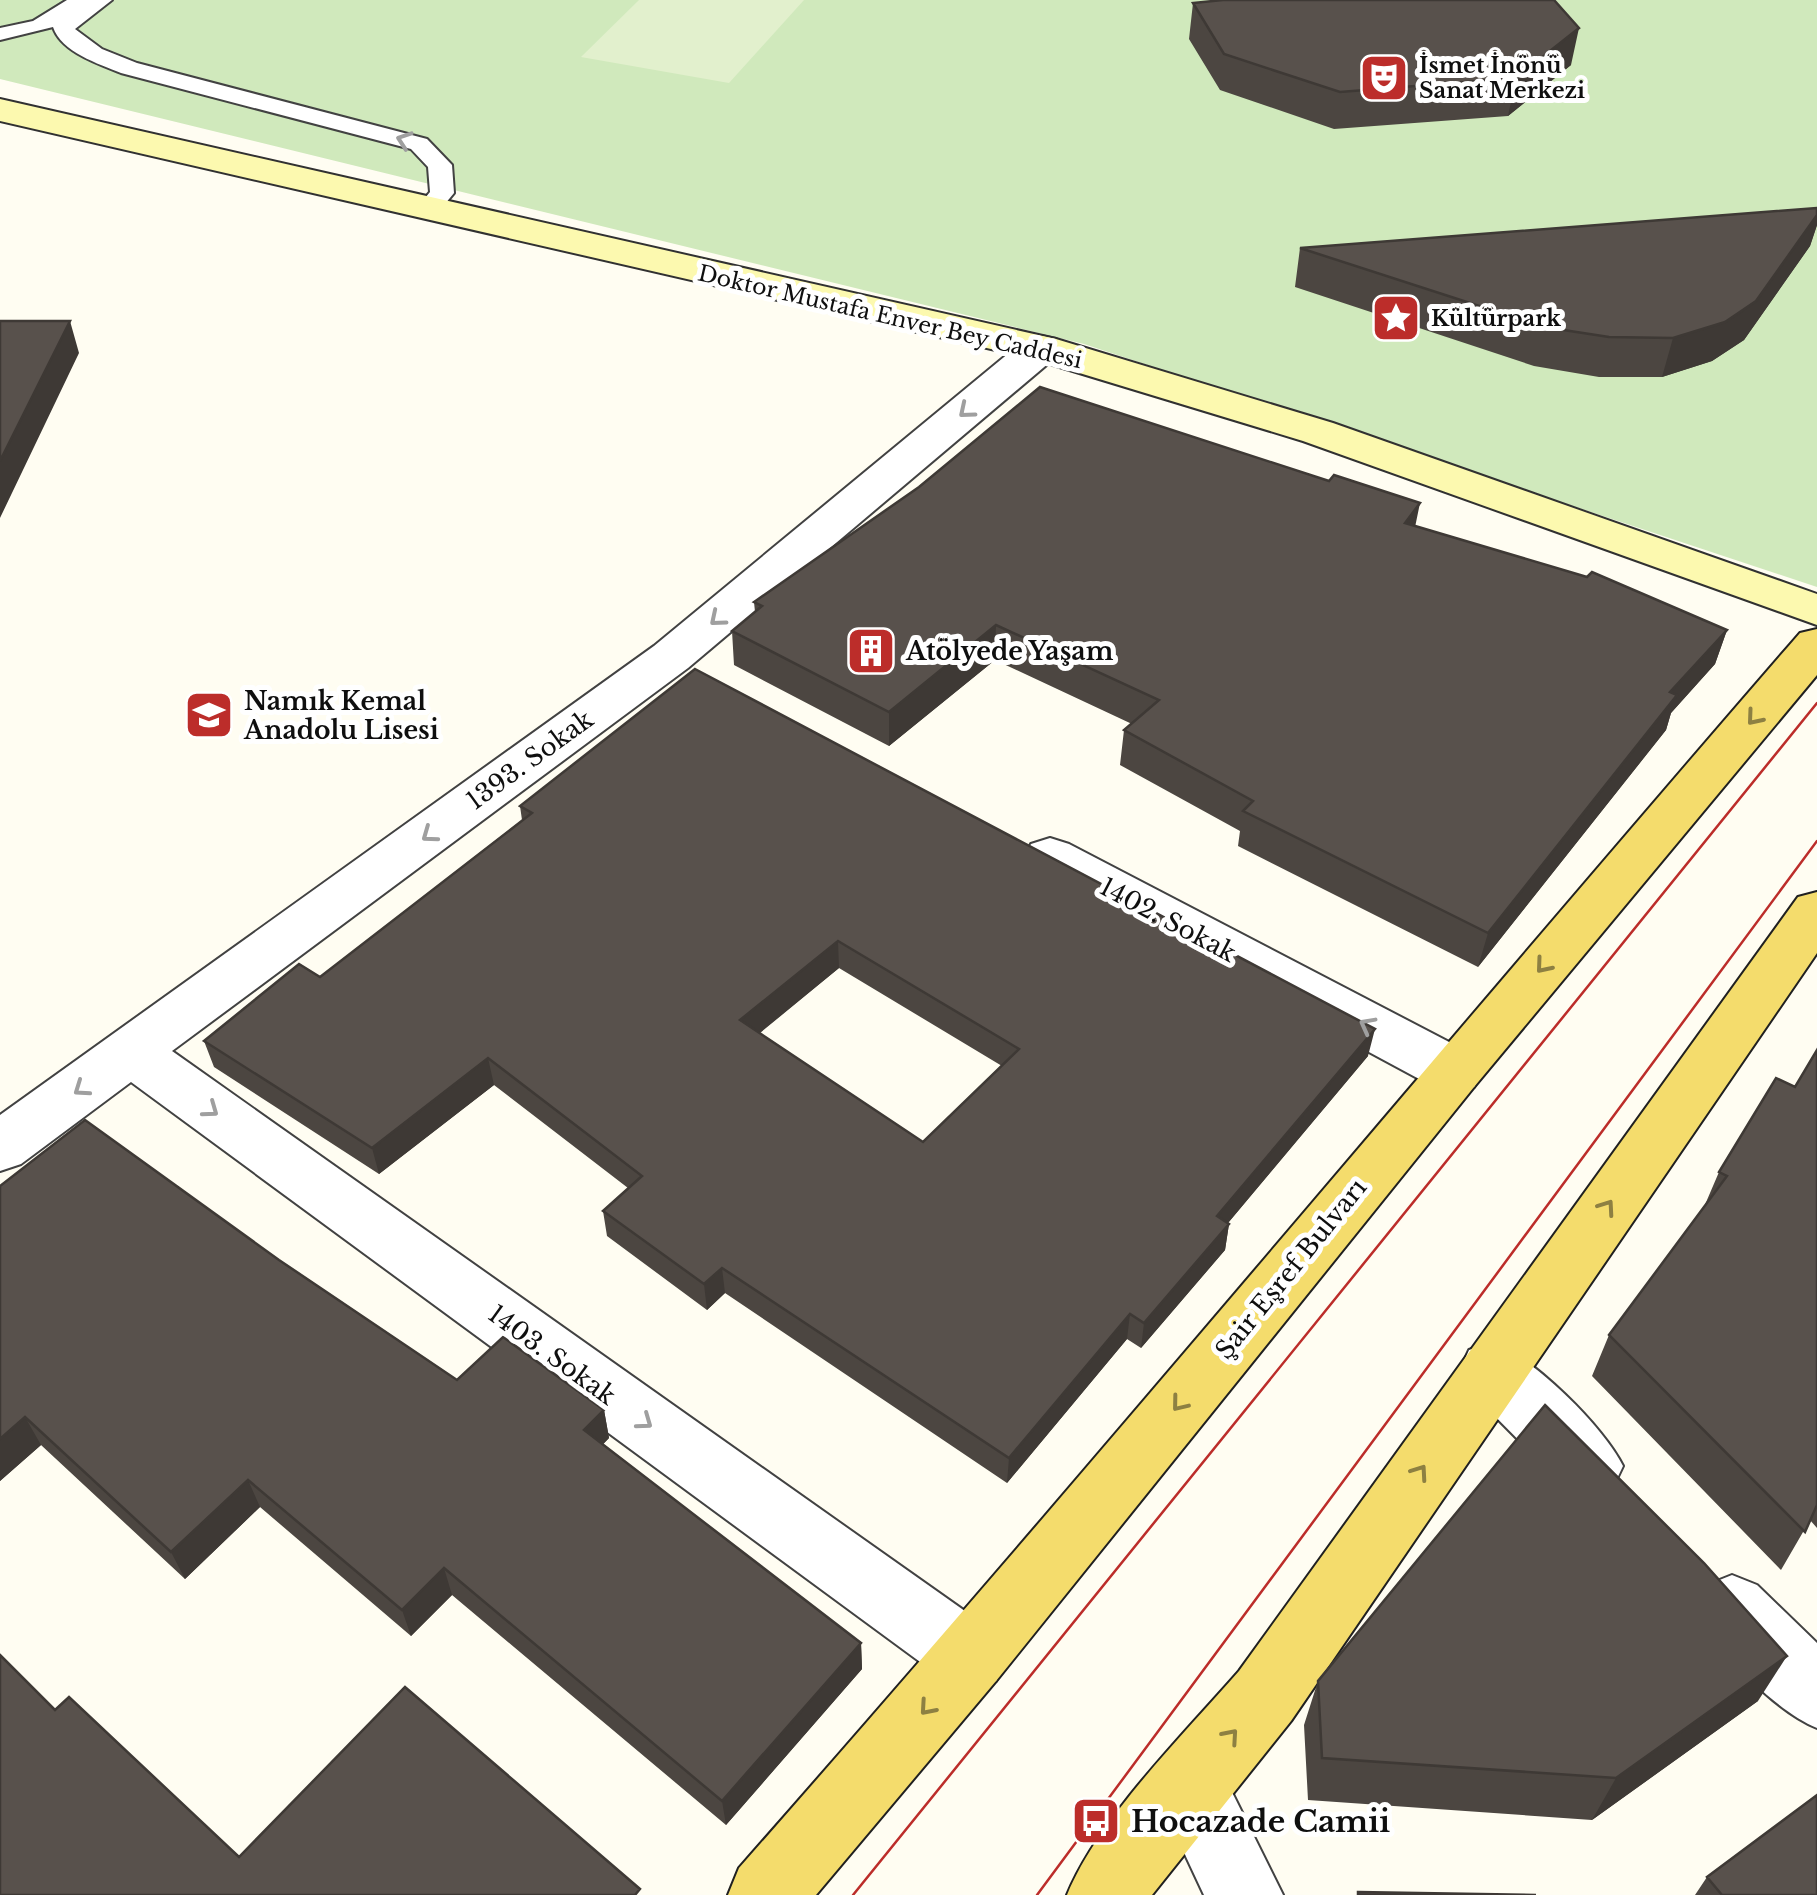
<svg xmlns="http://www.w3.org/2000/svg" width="1817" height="1895" font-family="'Libre Baskerville',serif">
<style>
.green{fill:#d0e9bc}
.pitch{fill:#e2f0cd}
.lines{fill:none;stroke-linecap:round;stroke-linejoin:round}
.lane-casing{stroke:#424242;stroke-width:4}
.street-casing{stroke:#424242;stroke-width:4}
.secondary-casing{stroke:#313131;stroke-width:4}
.primary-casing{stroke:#202020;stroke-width:4}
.lane{fill:#fff;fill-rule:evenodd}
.street{fill:#fff;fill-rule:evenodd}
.secondary{fill:#fcf9af;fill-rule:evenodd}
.primary{fill:#f4dc6c;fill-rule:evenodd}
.tram{stroke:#bc2d2a;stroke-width:2.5}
.wall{fill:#4c4641;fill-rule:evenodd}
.shaded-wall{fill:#3e3935}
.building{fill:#58514c;stroke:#3e3935;stroke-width:2.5;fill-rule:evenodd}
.oneway{stroke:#9f9f9f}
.oneway2{stroke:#8d8042}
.labels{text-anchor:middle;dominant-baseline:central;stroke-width:10;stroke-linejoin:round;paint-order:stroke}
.far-poi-label{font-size:22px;font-weight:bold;fill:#0f0f0f;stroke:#fff;text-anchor:start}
.far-street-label{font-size:22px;fill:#0f0f0f;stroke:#fff}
.poi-label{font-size:25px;font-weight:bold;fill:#0f0f0f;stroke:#fff;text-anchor:start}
.street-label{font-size:25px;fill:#0f0f0f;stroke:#fff}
.near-poi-label{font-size:30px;font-weight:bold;fill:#0f0f0f;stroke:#fff;text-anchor:start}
</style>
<rect width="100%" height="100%" fill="#fffdf2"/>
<!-- green -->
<path class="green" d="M 0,0 L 1817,0 L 1817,587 L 1084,344 L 0,79 Z"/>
<!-- pitch -->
<path class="pitch" d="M 639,0 L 804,0 L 729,83 L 581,57 Z"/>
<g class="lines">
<!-- lane casing -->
<g class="lane-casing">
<path id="lane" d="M 67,0 L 112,0 L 75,29 L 102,49 L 137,63 L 427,139 L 452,165 L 454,193 L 435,216 L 417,216 L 414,211 L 430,192 L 428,167 L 411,149 L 121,73 C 99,64 61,52 53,27 L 0,40 L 0,28 L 33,21 Z"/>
</g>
<!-- street casing -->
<g class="street-casing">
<path id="street" d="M 1041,336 L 1056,339 L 1062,348 L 1056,357 L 688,668 L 172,1051 L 996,1633 L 1007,1657 L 996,1681 L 971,1691 L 946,1681 L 131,1082 L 21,1164 L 0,1171 L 0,1115 L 654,646 L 1026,339 Z
M 1050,838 L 1069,844 L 1474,1055 L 1483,1071 L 1474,1087 L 1454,1093 L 1434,1087 L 1031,870 L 1024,857 L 1031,844 Z
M 1492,1342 C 1532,1356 1604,1427 1623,1466 L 1613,1487 L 1589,1496 L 1565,1487 L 1469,1390 L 1460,1370 L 1469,1350 Z
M 1732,1575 L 1757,1585 L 1817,1643 L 1817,1728 C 1775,1711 1715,1649 1697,1608 L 1707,1585 Z
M 1189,1747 L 1215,1758 L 1283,1895 L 1204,1895 L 1152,1784 L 1163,1758 Z"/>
</g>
<!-- secondary casing -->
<g class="secondary-casing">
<path id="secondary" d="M 0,99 L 1056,339 L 1333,423 L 1817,594 L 1817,625 L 1303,441 L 1030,358 L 0,121 Z"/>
</g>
<!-- primary casing -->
<g class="primary-casing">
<path id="primary" d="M 1817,629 L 1817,675 L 1474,1087 L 996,1681 L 816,1895 L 728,1895 L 739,1868 C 1098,1461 1444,1043 1800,633 Z
M 1817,892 L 1817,953 L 1291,1721 L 1152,1895 L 1067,1895 C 1098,1819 1184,1734 1239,1671 L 1798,897 Z"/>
</g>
<!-- lane -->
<use href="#lane" class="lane"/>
<!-- street -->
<use href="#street" class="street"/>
<!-- secondary -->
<use href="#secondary" class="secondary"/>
<!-- primary -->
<use href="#primary" class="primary"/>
<!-- tram -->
<path class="tram" d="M 853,1895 L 1817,703
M 1037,1895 L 1817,841"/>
</g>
<!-- wall -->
<path class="wall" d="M 1193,3 L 1571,65 L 1508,116 L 1334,129 L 1220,90 L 1189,39 Z
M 1817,208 L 1817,225 L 1810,246 L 1744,340 L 1712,361 L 1662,377 L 1599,377 L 1534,366 L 1295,287 L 1300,248 Z
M 1415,526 L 1727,630 L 1715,664 L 1671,713 L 1666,730 L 1478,967 L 1238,846 L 1240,831 L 1120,765 L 1124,730 L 1132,724 L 995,660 L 889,746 L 734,665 L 732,631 L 755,612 L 754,602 Z
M 520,806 L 1368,1056 L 1228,1223 L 1229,1224 L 1225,1250 L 1141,1348 L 1127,1339 L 1007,1483 L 725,1293 L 707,1310 L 607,1236 L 603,1211 L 628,1188 L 494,1085 L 379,1174 L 214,1067 L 204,1041 L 320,977 L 522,820 ZM 839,968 L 1002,1066 L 923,1142 L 759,1033 Z
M 1817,1050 L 1817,1528 L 1810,1520 L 1781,1570 L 1592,1376 L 1609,1335 L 1704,1207 L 1719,1172 L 1795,1087 Z
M 0,1186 L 279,1260 L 457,1380 L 604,1410 L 609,1438 L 603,1444 L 861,1643 L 862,1669 L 726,1825 L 452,1595 L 411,1636 L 260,1507 L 185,1579 L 41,1445 L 0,1481 Z
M 1318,1681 L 1758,1701 L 1592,1820 L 1308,1800 L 1304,1725 Z
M 1707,1877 L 1817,1895 L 1695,1895 Z"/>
<!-- shaded-wall -->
<path class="shaded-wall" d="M 1579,28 L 1571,65 L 1508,116 L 1516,78 Z
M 1817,215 L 1817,225 L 1810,246 L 1744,340 L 1712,361 L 1662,377 L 1673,338 Z
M 70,321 L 79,353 L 0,518 L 0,461 Z
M 1420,503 L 1413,537 L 1405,523 Z
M 996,625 L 995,660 L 889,746 L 889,712 Z
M 1727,630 L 1715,664 L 1671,713 L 1666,730 L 1478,967 L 1488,933 L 1670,692 Z
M 838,941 L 839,968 L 743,1047 L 740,1020 Z
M 1375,1029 L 1368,1056 L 1212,1242 L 1217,1216 Z
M 488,1058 L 494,1085 L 379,1174 L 372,1148 Z
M 1229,1224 L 1225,1250 L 1141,1348 L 1144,1323 Z
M 722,1268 L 725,1293 L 707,1310 L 704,1284 Z
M 1130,1314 L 1127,1339 L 1007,1483 L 1009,1458 Z
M 604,1410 L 609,1438 L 590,1458 L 584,1430 Z
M 25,1417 L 41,1445 L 0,1481 L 0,1439 Z
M 248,1480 L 260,1507 L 185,1579 L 171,1552 Z
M 444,1568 L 452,1595 L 411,1636 L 402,1610 Z
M 861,1643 L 862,1669 L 726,1825 L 722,1801 Z
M 1787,1656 L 1758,1701 L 1592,1820 L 1616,1778 Z"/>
<!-- building -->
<path class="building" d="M 1223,0 L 1554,0 L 1579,28 L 1516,78 L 1340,92 L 1224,54 L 1193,3 Z
M 1817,208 L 1817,215 L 1756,301 L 1725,322 L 1673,338 L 1609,337 L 1544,327 L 1300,248 Z
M 0,321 L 70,321 L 0,461 Z
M 1040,387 L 1329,481 L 1334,475 L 1420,503 L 1405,523 L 1587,577 L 1592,572 L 1727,630 L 1670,692 L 1677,695 L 1488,933 L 1243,811 L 1253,801 L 1124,730 L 1159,700 L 996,625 L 889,712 L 732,631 L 762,606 L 754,602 L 919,487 Z
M 695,669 L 1375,1029 L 1217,1216 L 1229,1224 L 1144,1323 L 1130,1314 L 1009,1458 L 722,1268 L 704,1284 L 603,1211 L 642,1176 L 488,1058 L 372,1148 L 204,1041 L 299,964 L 320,977 L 532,813 L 520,806 ZM 838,941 L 1019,1049 L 923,1142 L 740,1020 Z
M 1817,1050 L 1817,1505 L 1805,1532 L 1609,1335 L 1727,1176 L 1719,1172 L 1776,1078 L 1795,1087 Z
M 85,1120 L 279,1260 L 457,1380 L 503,1337 L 604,1410 L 584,1430 L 861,1643 L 722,1801 L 444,1568 L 402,1610 L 248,1480 L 171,1552 L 25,1417 L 0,1439 L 0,1186 Z
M 1545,1405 L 1704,1563 L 1787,1656 L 1616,1778 L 1322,1758 L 1318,1681 Z
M 0,1655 L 55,1710 L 69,1697 L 239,1857 L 405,1687 L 640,1889 L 635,1895 L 0,1895 Z
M 1817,1795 L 1817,1895 L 1722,1895 L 1707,1877 Z
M 1358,1892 L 1536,1895 L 1358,1895 Z"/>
<!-- one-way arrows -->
<defs><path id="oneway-chevron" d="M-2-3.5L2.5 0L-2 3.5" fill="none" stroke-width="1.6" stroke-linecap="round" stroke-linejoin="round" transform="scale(2.5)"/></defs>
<g class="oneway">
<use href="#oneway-chevron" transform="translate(404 140) rotate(-161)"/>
<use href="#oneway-chevron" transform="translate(966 411) rotate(140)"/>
<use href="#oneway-chevron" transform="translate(717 619) rotate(140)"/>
<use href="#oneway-chevron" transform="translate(429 835) rotate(144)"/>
<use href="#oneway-chevron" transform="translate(1367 1025) rotate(-152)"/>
<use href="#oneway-chevron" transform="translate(81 1089) rotate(145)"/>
<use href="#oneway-chevron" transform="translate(211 1110) rotate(36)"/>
<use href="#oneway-chevron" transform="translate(645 1422) rotate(36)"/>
</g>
<g class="oneway2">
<use href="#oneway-chevron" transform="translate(1754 718) rotate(130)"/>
<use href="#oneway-chevron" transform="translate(1543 966) rotate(130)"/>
<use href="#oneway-chevron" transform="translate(1607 1207) rotate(-55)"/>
<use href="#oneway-chevron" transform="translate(1179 1404) rotate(129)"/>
<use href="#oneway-chevron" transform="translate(1420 1472) rotate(-55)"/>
<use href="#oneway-chevron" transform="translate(927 1708) rotate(131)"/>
<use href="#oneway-chevron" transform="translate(1231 1736) rotate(-49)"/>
</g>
<!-- icons -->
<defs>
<g id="theatre-square" transform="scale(2.5)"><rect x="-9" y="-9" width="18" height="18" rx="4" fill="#bc2d2a" stroke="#fff"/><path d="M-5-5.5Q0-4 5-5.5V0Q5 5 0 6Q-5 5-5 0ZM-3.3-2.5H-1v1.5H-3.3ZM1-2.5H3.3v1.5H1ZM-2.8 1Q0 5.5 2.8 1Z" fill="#fff"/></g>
<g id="sight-square" transform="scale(2.5)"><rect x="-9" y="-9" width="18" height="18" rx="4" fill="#bc2d2a" stroke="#fff"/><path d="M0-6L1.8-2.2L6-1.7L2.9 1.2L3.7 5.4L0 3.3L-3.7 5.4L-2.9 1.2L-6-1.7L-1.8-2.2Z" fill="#fff"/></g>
<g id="building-square" transform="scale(2.5)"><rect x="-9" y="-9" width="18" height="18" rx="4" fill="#bc2d2a" stroke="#fff"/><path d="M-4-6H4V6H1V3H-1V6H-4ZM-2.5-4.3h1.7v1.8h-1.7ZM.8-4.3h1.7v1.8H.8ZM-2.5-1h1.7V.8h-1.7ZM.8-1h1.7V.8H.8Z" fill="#fff"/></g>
<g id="school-square" transform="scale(2.5)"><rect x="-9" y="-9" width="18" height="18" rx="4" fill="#bc2d2a" stroke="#fff"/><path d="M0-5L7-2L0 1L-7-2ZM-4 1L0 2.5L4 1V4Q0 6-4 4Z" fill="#fff"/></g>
<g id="bus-square" transform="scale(2.5)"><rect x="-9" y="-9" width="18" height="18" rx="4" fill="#bc2d2a" stroke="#fff"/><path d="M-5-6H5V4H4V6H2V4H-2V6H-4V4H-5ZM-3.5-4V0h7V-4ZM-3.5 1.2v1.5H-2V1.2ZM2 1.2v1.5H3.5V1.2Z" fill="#fff"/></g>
</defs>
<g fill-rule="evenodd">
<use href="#theatre-square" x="1384" y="78"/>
<use href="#sight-square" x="1396" y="318"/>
<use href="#building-square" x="871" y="651"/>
<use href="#school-square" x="209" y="715"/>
<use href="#bus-square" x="1096" y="1821"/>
</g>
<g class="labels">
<!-- far-poi labels -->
<g class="far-poi-label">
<text x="1419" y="65">İsmet İnönü<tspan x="1419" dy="25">Sanat Merkezi</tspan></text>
<text x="1431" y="318">Kültürpark</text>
</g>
<!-- far-street labels -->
<g class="far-street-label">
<text transform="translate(890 317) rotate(13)">Doktor Mustafa Enver Bey Caddesi</text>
</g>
<!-- poi labels -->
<g class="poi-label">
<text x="906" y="651">Atölyede Yaşam</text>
<text x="244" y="701">Namık Kemal<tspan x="244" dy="29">Anadolu Lisesi</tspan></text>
</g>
<!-- street labels -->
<g class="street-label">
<text transform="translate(530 760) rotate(-36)">1393. Sokak</text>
<text transform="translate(1168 920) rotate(28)">1402. Sokak</text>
<text transform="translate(1291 1269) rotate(-51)">Şair Eşref Bulvarı</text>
<text transform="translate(552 1355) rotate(36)">1403. Sokak</text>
</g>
<!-- near-poi labels -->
<g class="near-poi-label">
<text x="1131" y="1821">Hocazade Camii</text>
</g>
</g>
</svg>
